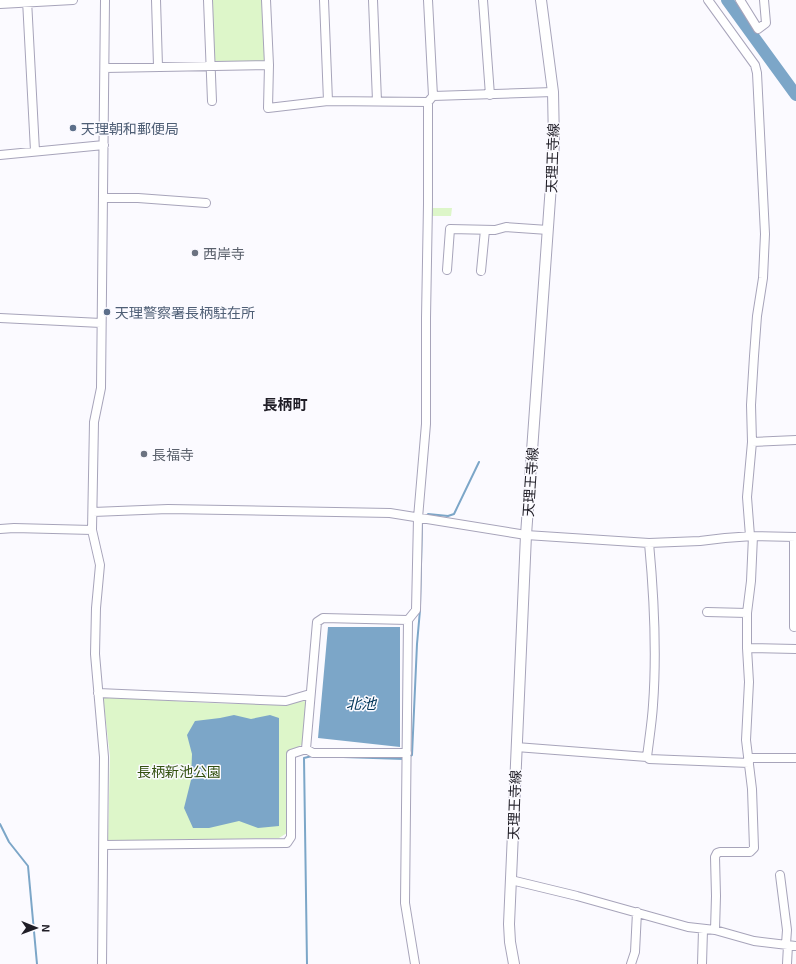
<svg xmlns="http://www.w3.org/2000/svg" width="796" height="964" font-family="'Exo 2','Noto Sans JP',sans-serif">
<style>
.green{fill:#ddf6c9}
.water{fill:#7ca6c8}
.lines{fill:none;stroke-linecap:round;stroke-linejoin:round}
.stream{stroke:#7ca6c8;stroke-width:2}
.river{stroke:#7ca6c8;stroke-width:12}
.minor-casing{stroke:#a7a4ba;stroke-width:10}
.major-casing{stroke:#a7a4ba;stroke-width:12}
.minor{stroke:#fff;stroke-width:8}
.major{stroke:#fff;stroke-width:10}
.service-dot{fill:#5c6f8a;stroke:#fbfaff;stroke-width:1.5}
.worship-dot{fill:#6b7280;stroke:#fbfaff;stroke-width:1.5}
.labels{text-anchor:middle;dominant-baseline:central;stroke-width:3;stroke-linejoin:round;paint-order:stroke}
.service-label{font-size:14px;fill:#4e5e75;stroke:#fbfaff;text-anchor:start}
.street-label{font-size:14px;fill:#1f1d26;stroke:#fbfaff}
.worship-label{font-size:14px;fill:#5b616d;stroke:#fbfaff;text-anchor:start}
.park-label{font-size:14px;fill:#32500f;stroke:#fbfaff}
.neighbourhood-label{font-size:15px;font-weight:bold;fill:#1f1d26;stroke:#fbfaff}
.water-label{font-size:15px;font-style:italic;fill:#003557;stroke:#fbfaff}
</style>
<rect width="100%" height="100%" fill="#fbfaff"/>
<!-- green -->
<path class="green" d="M 209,0 L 266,0 L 268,60 L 264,62 L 217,64 L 212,61 Z
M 430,208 L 452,208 L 451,216 L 430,216 Z
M 103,697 C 153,699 203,704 253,704 C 270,703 288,704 305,701 L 307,704 L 303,744 L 288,753 L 287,833 L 279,838 L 108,841 L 110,756 Z"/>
<!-- water -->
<path class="water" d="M 328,627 L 400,627 L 400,747 L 318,738 Z
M 234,715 L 251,719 L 270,715 L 279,718 L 279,826 L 258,828 L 239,821 L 209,828 L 193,828 L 184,808 L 191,780 L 192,754 L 187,735 L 195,721 L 220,718 Z"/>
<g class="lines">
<!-- stream -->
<path class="stream" d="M 426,517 L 428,514 L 448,516 L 454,514 L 479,462
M 420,606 L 422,523 L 424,521
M 343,757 L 404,759
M 408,757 L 412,755 L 417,644 L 420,610
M 0,824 L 9,842 L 28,866 L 37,964
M 307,964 L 304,758 L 312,756"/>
<!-- river -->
<path class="river" d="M 727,0 L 796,95"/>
<!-- minor casing -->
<g class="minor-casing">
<path id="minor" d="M 27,0 L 35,151
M 156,0 L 158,66
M 208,0 L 212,101
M 266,0 L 269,65 L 268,108 L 328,101 L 428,102 L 433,96 L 553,92
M 324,0 L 328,101
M 373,0 L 377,101
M 428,0 L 433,96
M 483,0 L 490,95
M 708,0 L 755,65 L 757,73 L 765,234 L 763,278 L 757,316 L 754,356 L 751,405 L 752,442 L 747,497 L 750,536
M 740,0 L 758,29 L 766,23 L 764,0
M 0,4 L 73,0
M 105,68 L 269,65
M 0,155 L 104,145
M 103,198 L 138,198 L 206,203
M 447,270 L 450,229 L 495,230 L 506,227 L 548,230
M 481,271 L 485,230
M 0,318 L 101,323
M 752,442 L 796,440
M 93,512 L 168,509 L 390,513 L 526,535 L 649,543 L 700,541 L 725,538 L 753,536 L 796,537
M 0,529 L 14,528 L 92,530
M 707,612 L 747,613
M 794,627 L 794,537
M 747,648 L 796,649
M 98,693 L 286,701 L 310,694
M 516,747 L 647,757 L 649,759 L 749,763
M 306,749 L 317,622 L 323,618 L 408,620
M 647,757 C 649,740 652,722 653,705 C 657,651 654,596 649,543
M 749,758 L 796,758
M 104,845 L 287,843 L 291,837 L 291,754 L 306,749 L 313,753 L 407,753
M 780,875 L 787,930 L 786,944
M 511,880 L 577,896 L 688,927 L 715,930 L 754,941 L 796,946
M 715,930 L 716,896 L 715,857 L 717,853 L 720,852 L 750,852 L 754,848 L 752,789 L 746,740 L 749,682 L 747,648 L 747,613 L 751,581 L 753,536
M 102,964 L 104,757 L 95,654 L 96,608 L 100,565 L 92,530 L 94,422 L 101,388 L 105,0
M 415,964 L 405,903 L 408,620 L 416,610 L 418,518 L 426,424 L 426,318 L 428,204 L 428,102
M 631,964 L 635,952 L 637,912
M 702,964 L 703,930
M 787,964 L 788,945"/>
</g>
<!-- major casing -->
<g class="major-casing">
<path id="major" d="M 514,964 L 510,942 L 509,924 L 526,535 L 554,143 L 553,92 L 541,0"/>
</g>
<!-- minor -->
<use href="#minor" class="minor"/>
<!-- major -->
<use href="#major" class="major"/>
</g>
<!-- markers -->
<g class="service-dot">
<circle cx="73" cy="128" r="4"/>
<circle cx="107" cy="312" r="4"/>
</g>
<g class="worship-dot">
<circle cx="195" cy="253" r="4"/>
<circle cx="144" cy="454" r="4"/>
</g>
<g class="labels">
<!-- service labels -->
<g class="service-label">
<text x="81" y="128">天理朝和郵便局</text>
<text x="115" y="312">天理警察署長柄駐在所</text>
</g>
<!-- street labels -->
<g class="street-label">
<text transform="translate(552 158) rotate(-88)">天理王寺線</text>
<text transform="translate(530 482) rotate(-86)">天理王寺線</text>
<text transform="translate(514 805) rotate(-88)">天理王寺線</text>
</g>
<!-- worship labels -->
<g class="worship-label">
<text x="203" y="253">西岸寺</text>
<text x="152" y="454">長福寺</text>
</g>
<!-- park labels -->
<g class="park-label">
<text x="179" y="771">長柄新池公園</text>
</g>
<!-- neighbourhood labels -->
<g class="neighbourhood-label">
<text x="285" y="404">長柄町</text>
</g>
<!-- water labels -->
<g class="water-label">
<text x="361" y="703">北池</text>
</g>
</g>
<!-- north arrow -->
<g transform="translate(36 928) rotate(91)" stroke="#fbfaff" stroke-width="3" paint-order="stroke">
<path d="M0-3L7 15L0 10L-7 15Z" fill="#1f1d26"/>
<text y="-6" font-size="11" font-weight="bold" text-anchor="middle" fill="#1f1d26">N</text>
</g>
</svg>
